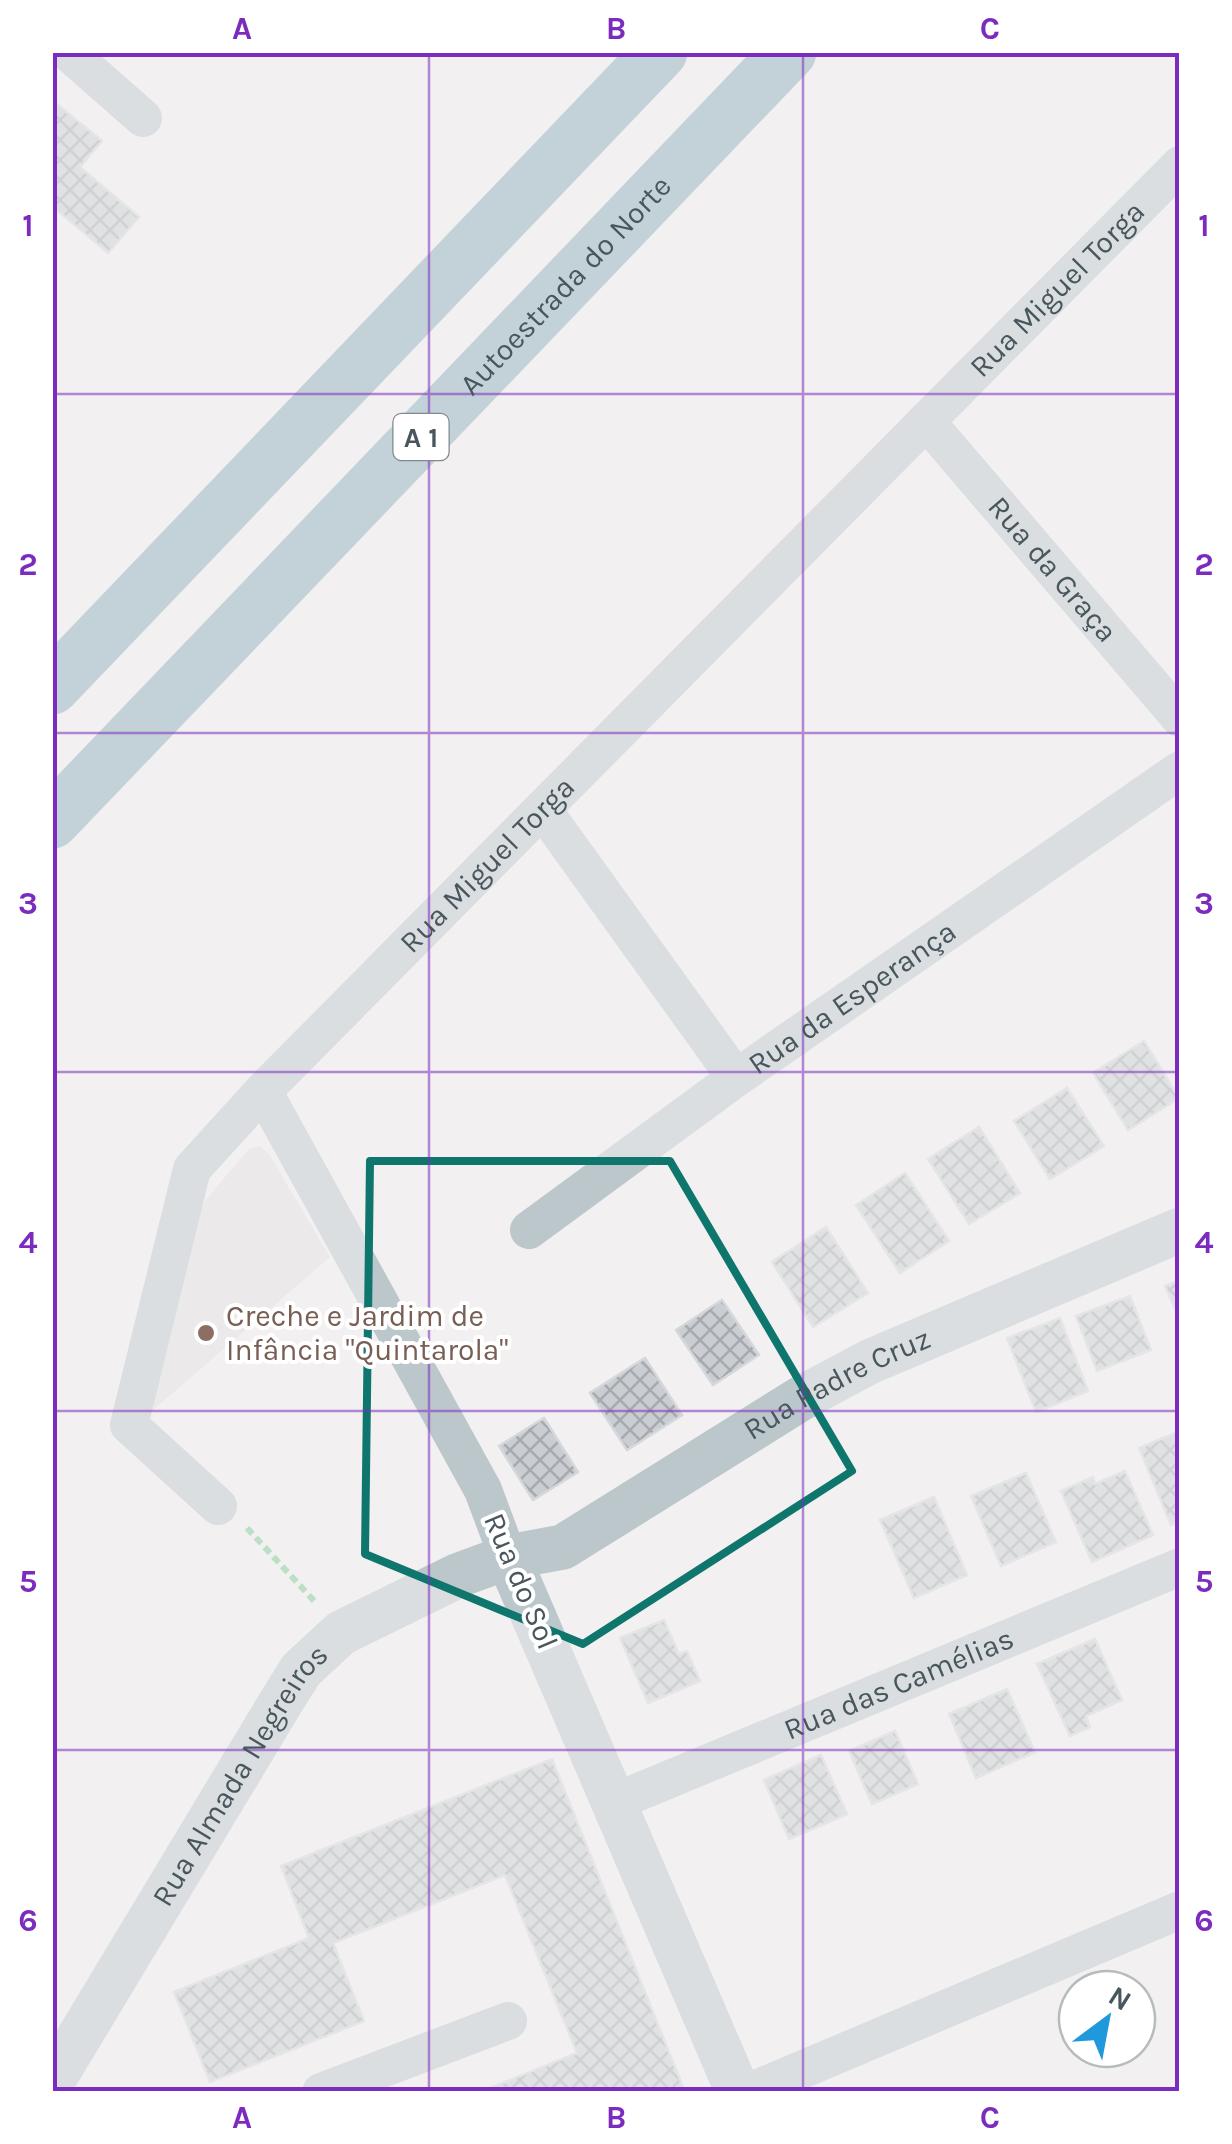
<svg xmlns="http://www.w3.org/2000/svg" width="1232" height="2144" font-family="Karla,sans-serif">
<style>
.education{fill:#e3e1e2}
.building{fill:url(#building-cross-hatch);stroke:#d4d8db;stroke-width:2.5}
.lines{fill:none;stroke-linecap:round;stroke-linejoin:round}
.path{stroke:#7aca92;stroke-width:6;stroke-dasharray:8 5;stroke-linecap:butt}
.minor{stroke:#bcc7cc;stroke-width:38}
.tertiary{stroke:#bcc7cc;stroke-width:45}
.motorway{stroke:#8aadbc;stroke-width:55}
.marked{fill:none;stroke:#0f766e;stroke-width:8;stroke-linejoin:round}
.grid{fill:none;stroke:#7b2cbf;stroke-width:2.5;stroke-opacity:0.55}
.education-dot{fill:#8d6e63;stroke:#fff;stroke-width:4}
.labels{text-anchor:middle;dominant-baseline:central;stroke-width:8;stroke-linejoin:round;paint-order:stroke}
.shield{fill:#fff;stroke:#7f898e;stroke-width:2.5}
.shield-label{font-size:28px;font-weight:bold;fill:#48575d}
.street-label{font-size:30px;fill:#48575d;stroke:#fff}
.education-label{font-size:30px;fill:#785e54;stroke:#fff;text-anchor:start}
.neatline{fill:none;stroke:#7b2cbf;stroke-width:4}
.grid-label{font-size:32px;text-anchor:middle;font-weight:bold;fill:#7b2cbf}
</style>
<defs>
<pattern id="building-cross-hatch" width="8" height="8" patternUnits="userSpaceOnUse" patternTransform="scale(2.5)"><rect width="8" height="8" fill="#caced2"/><path d="M0 0l8 8M0 8l8-8" fill="none" stroke="#a6aaae"/></pattern>
</defs>
<rect width="100%" height="100%" fill="#f2f0f0"/>
<!-- education -->
<path class="education" d="M 260,1146 L 269,1154 L 330,1257 L 152,1411 L 149,1408 L 203,1203 L 249,1149 Z"/>
<!-- building -->
<path class="building" d="M 52,100 L 102,141 L 80,167 L 139,217 L 108,253 L 52,206 Z
M 1144,1041 L 1179,1098 L 1128,1130 L 1093,1073 Z
M 1067,1088 L 1104,1146 L 1050,1179 L 1014,1121 Z
M 979,1127 L 1020,1193 L 969,1224 L 928,1159 Z
M 905,1173 L 949,1241 L 900,1273 L 856,1205 Z
M 826,1227 L 868,1293 L 813,1327 L 772,1262 Z
M 1180,1280 L 1180,1320 L 1165,1286 Z
M 1130,1296 L 1151,1350 L 1097,1371 L 1076,1316 Z
M 722,1300 L 759,1355 L 713,1385 L 676,1330 Z
M 1060,1318 L 1088,1391 L 1036,1412 L 1007,1338 Z
M 645,1358 L 682,1415 L 627,1450 L 590,1393 Z
M 544,1418 L 578,1472 L 533,1500 L 499,1446 Z
M 1180,1431 L 1180,1521 L 1171,1525 L 1139,1448 Z
M 1125,1471 L 1153,1535 L 1092,1562 L 1061,1491 L 1093,1477 L 1095,1484 Z
M 1026,1473 L 1056,1542 L 1001,1566 L 971,1496 Z
M 934,1497 L 967,1575 L 914,1598 L 880,1520 Z
M 664,1620 L 679,1654 L 687,1651 L 700,1681 L 648,1703 L 620,1638 Z
M 1095,1639 L 1122,1700 L 1086,1716 L 1090,1727 L 1070,1736 L 1037,1664 Z
M 1007,1689 L 1035,1752 L 976,1778 L 949,1714 Z
M 895,1731 L 918,1784 L 872,1804 L 849,1751 Z
M 821,1755 L 847,1814 L 789,1839 L 764,1780 Z
M 552,1759 L 685,2092 L 480,2092 L 577,2053 L 505,1875 L 333,1943 L 364,2021 L 210,2082 L 174,1992 L 309,1938 L 281,1866 Z"/>
<g class="lines">
<!-- path -->
<path class="path" d="M 247,1528 L 316,1603"/>
<!-- minor -->
<g class="minor">
<path d="M 68,52 L 143,118"/>
<path id="s1" d="M 926,421 L 1180,718"/>
<path d="M 543,810 L 736,1078"/>
<path d="M 263,1091 L 483,1490 L 508,1557"/>
<path id="s2" d="M 529,1230 L 736,1078 L 1180,770"/>
<path id="s3" d="M 218,1506 L 129,1425 L 192,1169 L 263,1091 L 1180,165"/>
<path id="s4" d="M 617,1801 L 1180,1567"/>
<path d="M 321,2092 L 508,2021"/>
<path d="M 749,2092 L 1180,1910"/>
</g>
<!-- tertiary -->
<g class="tertiary">
<path d="M 508,1557 L 738,2092"/>
<path id="s5" d="M 52,2082 L 281,1702 L 301,1670 L 341,1633 L 459,1575 L 508,1557 L 563,1547 L 800,1399 L 869,1362 L 1180,1230"/>
</g>
<!-- motorway -->
<g class="motorway">
<path d="M 52,687 L 660,52"/>
<path id="s6" d="M 52,821 L 789,52"/>
</g>
</g>
<!-- marked area -->
<path d="M0 0H1232V2144H0ZM 370,1161 L 670,1161 L 852,1471 L 583,1644 L 365,1554 Z" fill="#f2f0f0" fill-opacity=".55" fill-rule="evenodd"/>
<path class="marked" d="M 370,1161 L 670,1161 L 852,1471 L 583,1644 L 365,1554 Z"/>
<!-- grid -->
<path class="grid" d="M 429,52 L 429,2092M 803,52 L 803,2092M 52,394 L 1180,394M 52,733 L 1180,733M 52,1072 L 1180,1072M 52,1411 L 1180,1411M 52,1750 L 1180,1750"/>
<!-- markers -->
<circle class="education-dot" cx="206" cy="1333" r="10"/>
<g class="labels">
<!-- shield labels -->
<rect class="shield" x="393.5" y="414" width="55" height="46" rx="8"/>
<g class="shield-label">
<text x="421" y="437">A 1</text>
</g>
<!-- street labels -->
<g class="street-label">
<text stroke="none"><textPath href="#s6" startOffset="742">Autoestrada do Norte</textPath></text>
<text stroke="none"><textPath href="#s3" startOffset="1618">Rua Miguel Torga</textPath></text>
<text stroke="none"><textPath href="#s1" startOffset="195">Rua da Graça</textPath></text>
<text stroke="none"><textPath href="#s3" startOffset="808">Rua Miguel Torga</textPath></text>
<text stroke="none"><textPath href="#s2" startOffset="398">Rua da Esperança</textPath></text>
<text stroke="none"><textPath href="#s5" startOffset="1095">Rua Padre Cruz</textPath></text>
<text transform="translate(521 1581) rotate(67)">Rua do Sol</text>
<text stroke="none"><textPath href="#s4" startOffset="305">Rua das Camélias</textPath></text>
<text stroke="none"><textPath href="#s5" startOffset="360">Rua Almada Negreiros</textPath></text>
</g>
<!-- education labels -->
<g class="education-label">
<text x="226" y="1316">Creche e Jardim de<tspan x="226" dy="34">Infância "Quintarola"</tspan></text>
</g>
</g>
<!-- border -->
<rect width="1232" height="2144" fill="none" stroke="#ffffff" stroke-width="110"/>
<!-- north arrow -->
<g transform="translate(1107 2019) rotate(32)"><circle r="48" fill="#ffffff" stroke="#b6bcbe" stroke-width="2.5"/>
<path d="M0-8L18 38L0 25L-18 38Z" fill="#2099dc"/>
<text y="-15" font-size="28" font-weight="bold" text-anchor="middle" fill="#48575d">N</text>
</g>
<rect x="55" y="55" width="1122" height="2034" class="neatline"/>
<g class="grid-label">
<text x="242" y="39">A</text>
<text x="616" y="39">B</text>
<text x="990" y="39">C</text>
<text x="28" y="236">1</text>
<text x="1204" y="236">1</text>
<text x="28" y="575">2</text>
<text x="1204" y="575">2</text>
<text x="28" y="914">3</text>
<text x="1204" y="914">3</text>
<text x="28" y="1253">4</text>
<text x="1204" y="1253">4</text>
<text x="28" y="1592">5</text>
<text x="1204" y="1592">5</text>
<text x="28" y="1931">6</text>
<text x="1204" y="1931">6</text>
<text x="242" y="2128">A</text>
<text x="616" y="2128">B</text>
<text x="990" y="2128">C</text>
</g>
</svg>
